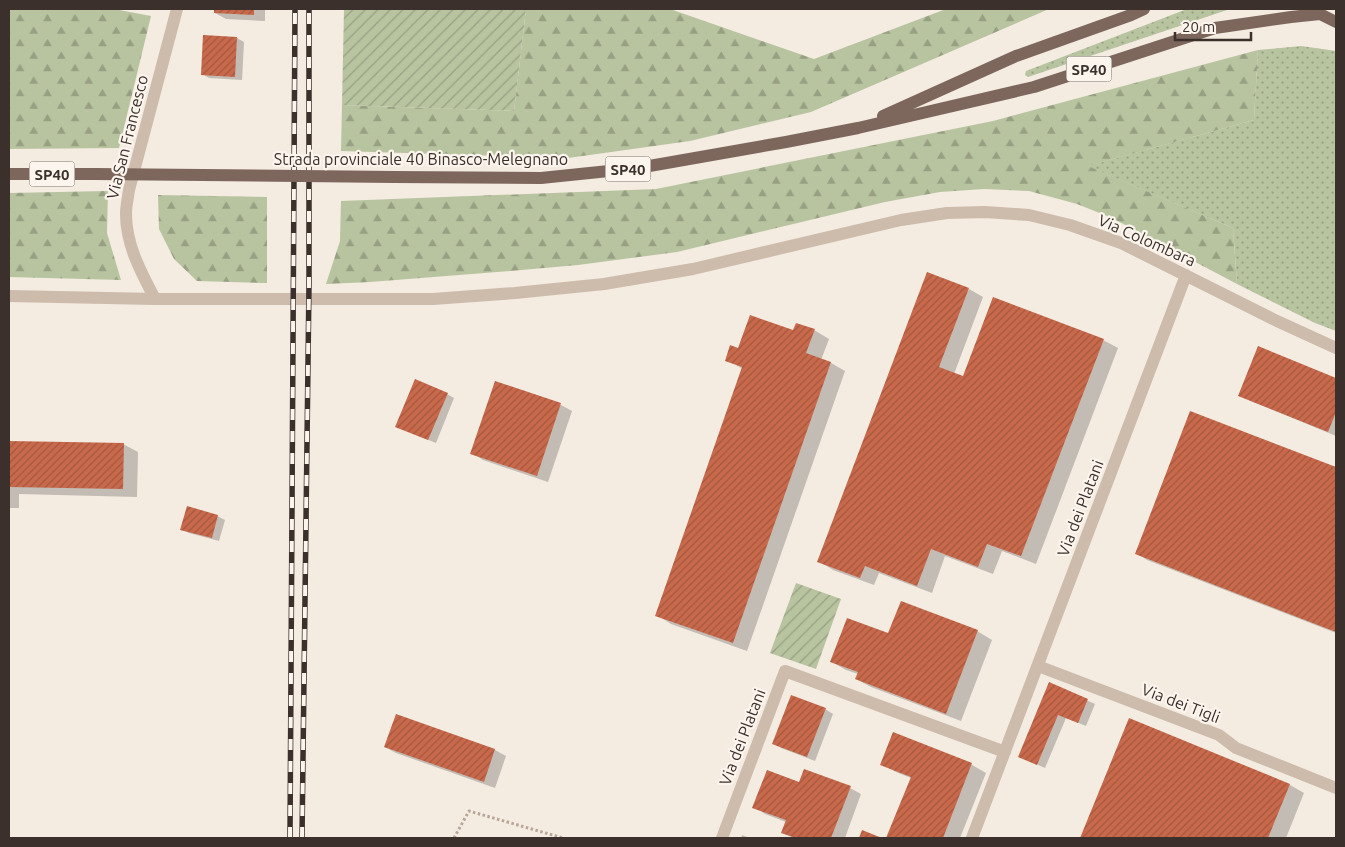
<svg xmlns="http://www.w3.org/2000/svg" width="1345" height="847" font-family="Ubuntu,sans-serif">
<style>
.grass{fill:url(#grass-dots)}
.forest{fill:url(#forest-firs)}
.garden{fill:url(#garden-furrows)}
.shadow{fill:#0003}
.building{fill:url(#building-hatch)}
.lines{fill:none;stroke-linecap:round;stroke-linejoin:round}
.path{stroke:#b9a596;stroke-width:3;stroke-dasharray:2.5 2.5;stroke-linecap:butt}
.minor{stroke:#cdbbac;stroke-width:12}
.primary{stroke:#7d675c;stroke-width:12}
.rail-casing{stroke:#3b302b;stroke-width:5.5}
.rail{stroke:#fbf5ee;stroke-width:4;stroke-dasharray:11;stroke-linecap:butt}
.primary-bridge{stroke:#7d675c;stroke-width:12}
.labels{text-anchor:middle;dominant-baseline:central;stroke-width:4.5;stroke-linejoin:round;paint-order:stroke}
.shield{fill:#fbf5ee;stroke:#756b66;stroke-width:1}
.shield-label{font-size:15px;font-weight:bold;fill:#3b302b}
.street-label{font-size:16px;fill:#3b302b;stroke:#fbf5ee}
</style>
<defs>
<pattern id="grass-dots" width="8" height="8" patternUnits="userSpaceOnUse" patternTransform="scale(1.25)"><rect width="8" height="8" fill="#b8c4a0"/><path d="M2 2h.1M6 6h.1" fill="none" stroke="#97a083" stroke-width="1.8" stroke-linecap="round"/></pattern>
<pattern id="forest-firs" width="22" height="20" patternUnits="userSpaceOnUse" patternTransform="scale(1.25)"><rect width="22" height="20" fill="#b8c4a0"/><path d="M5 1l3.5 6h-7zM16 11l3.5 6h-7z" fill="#97a083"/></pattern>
<pattern id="garden-furrows" width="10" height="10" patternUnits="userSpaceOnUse" patternTransform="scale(1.25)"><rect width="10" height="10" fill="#b8c4a0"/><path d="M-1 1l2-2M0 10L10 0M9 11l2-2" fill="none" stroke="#97a083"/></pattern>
<pattern id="building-hatch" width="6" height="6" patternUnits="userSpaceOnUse" patternTransform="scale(1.25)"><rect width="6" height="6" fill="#c8694b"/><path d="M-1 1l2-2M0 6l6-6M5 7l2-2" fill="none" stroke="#a4573f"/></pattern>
</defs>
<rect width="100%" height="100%" fill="#f4ebe1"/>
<!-- grass -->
<path class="grass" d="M 1187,9 L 1235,9 L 1227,10 L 1028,77 L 1025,75 L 1026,71 Z
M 1301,46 L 1336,51 L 1336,331 L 1315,323 L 1237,284 L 1233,228 L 1087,166 L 1254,120 L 1258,50 Z"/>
<!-- forest -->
<path class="forest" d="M 9,9 L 114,9 L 151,16 L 119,148 L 9,149 Z
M 526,9 L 670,9 L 814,59 L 946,9 L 1049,9 L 811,112 L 690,141 L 568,158 L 341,151 L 342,105 L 514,111 Z
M 1258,50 L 1254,120 L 1088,166 L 1233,228 L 1237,284 L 1112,218 L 1077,204 L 1029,191 L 984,189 L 940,192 L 885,202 L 677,252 L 578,265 L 510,271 L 370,282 L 326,284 L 340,241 L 341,201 L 656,189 L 993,121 Z
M 108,191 L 107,233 L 121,280 L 9,277 L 9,193 Z
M 158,195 L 267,197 L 267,283 L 197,281 L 174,259 L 159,229 Z"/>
<!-- garden -->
<path class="garden" d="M 344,9 L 526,9 L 514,111 L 342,105 Z
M 796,583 L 841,599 L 816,669 L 770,653 Z"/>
<!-- shadow -->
<path class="shadow" d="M 215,9 L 265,9 L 265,21 L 226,19 L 215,13 Z
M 237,38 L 244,42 L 242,80 L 209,78 L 202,74 Z
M 969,289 L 983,297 L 954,374 L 964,377 L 1103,340 L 1118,348 L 1036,564 L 1002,551 L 993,574 L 945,556 L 932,593 L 879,573 L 874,585 L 833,570 L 819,561 Z
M 814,330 L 829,339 L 821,360 L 831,363 L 845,371 L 747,651 L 671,624 L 657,615 L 743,369 L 727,360 L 739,350 L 794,332 Z
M 1259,348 L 1336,379 L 1336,436 L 1251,401 L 1240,395 Z
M 496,383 L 561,405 L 572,411 L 548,482 L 483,460 L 472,453 Z
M 447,394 L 454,398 L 436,443 L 404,430 Z
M 1191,412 L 1336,469 L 1336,633 L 1147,560 L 1136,553 Z
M 9,442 L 123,444 L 138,452 L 137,497 L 19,494 L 19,508 L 9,508 Z
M 217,516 L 225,520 L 219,541 L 189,533 L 182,529 Z
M 977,631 L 992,640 L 961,721 L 871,687 L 856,679 L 858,674 L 846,670 L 832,662 L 889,635 Z
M 1050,684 L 1095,704 L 1086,726 L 1066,718 L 1045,768 L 1027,760 Z
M 825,709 L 833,714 L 815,761 L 781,748 L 774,744 Z
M 1130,720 L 1290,785 L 1304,793 L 1286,838 L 1082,838 Z
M 893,734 L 972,765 L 986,773 L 960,838 L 887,838 L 911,778 L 896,772 L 882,764 Z
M 385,747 L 495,750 L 506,756 L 495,788 L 396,753 Z
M 800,784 L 850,788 L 861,794 L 845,838 L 793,838 L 782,832 L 786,822 L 765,814 L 754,807 Z
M 742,835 L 750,838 L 741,838 Z"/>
<!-- building -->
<path class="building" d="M 214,9 L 254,9 L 254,15 L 214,13 Z
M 203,35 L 237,37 L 235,77 L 201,75 Z
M 927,272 L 969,288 L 939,367 L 963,376 L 993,297 L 1104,339 L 1021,556 L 987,544 L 978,567 L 931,549 L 917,586 L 865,566 L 860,578 L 817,562 Z
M 750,315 L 793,330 L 796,323 L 815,329 L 806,353 L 831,362 L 733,643 L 655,616 L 742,367 L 725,361 L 730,345 L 738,348 Z
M 1258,346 L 1336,378 L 1336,412 L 1328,432 L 1238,396 Z
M 415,379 L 448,393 L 428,440 L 395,427 Z
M 495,381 L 561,403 L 537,476 L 470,454 Z
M 1190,411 L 1336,467 L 1336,632 L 1135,554 Z
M 9,441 L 124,443 L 123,489 L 9,487 Z
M 187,506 L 218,515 L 212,538 L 180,530 Z
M 901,601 L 978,630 L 946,714 L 855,679 L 858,672 L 830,662 L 847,618 L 888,633 Z
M 1049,682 L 1088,699 L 1078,723 L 1058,715 L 1037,765 L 1018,757 Z
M 791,695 L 826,708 L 807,757 L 772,744 Z
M 396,714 L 495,749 L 484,782 L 384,747 Z
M 1129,718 L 1290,784 L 1268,838 L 1080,838 Z
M 893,732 L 972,763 L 943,838 L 886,838 L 911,777 L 880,765 Z
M 804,769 L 851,786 L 831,838 L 796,838 L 781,833 L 786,820 L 752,808 L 767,770 L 799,782 Z
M 862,830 L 882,838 L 859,838 Z"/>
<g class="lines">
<!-- path -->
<path class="path" d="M 454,838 L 469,811 L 563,838"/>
<!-- minor -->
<path class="minor" d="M 9,296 L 155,299 L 433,299 L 515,293 L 604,284 L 693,269 L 901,220 L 947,213 L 985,212 L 1029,215 L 1070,225 L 1121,243 L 1277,321 L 1336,348
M 155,299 C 141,272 126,245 126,214 C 126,206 128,198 129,190 L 177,9
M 1038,666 L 1219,735 L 1236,748 L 1336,788
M 722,838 L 785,671 L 1005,752
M 972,838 L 1186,275"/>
<!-- primary -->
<path class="primary" d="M 1313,9 L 1320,14 L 1336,22
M 883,116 L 1016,56 L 1131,15 L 1144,9
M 9,174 L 95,174
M 394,177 L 541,178 L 638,168 L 786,142 L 858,128 L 1034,87 L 1215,28 L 1291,17 L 1320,14"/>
<!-- rail casing -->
<g class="rail-casing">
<path id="rail" d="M 290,838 L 295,9
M 302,838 L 309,284 L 309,9"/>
</g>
<!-- rail -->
<use href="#rail" class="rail"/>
<!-- primary-bridge -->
<path class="primary-bridge" d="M 95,174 L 394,177"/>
</g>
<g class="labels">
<!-- shield labels -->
<g class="shield">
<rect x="1066.5" y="56.5" width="45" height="25" rx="4"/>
<rect x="605.5" y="156.5" width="45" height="25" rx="4"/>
<rect x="29.5" y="161.5" width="45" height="25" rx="4"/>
</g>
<g class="shield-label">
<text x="1089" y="69">SP40</text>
<text x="628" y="169">SP40</text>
<text x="52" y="174">SP40</text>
</g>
<!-- street labels -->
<g class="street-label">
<text transform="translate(127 137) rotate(-76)">Via San Francesco</text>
<text x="421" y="159">Strada provinciale 40 Binasco-Melegnano</text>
<text transform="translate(1147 240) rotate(24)">Via Colombara</text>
<text transform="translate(1080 508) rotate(-69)">Via dei Platani</text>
<text transform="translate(1181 703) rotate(21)">Via dei Tigli</text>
<text transform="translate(742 737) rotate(-69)">Via dei Platani</text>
</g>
</g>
<!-- border -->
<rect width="1345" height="847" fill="none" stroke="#3b302b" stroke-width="20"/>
<!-- scale -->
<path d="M1175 32v8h76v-8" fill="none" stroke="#3b302b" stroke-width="2.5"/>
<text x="1182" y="32" font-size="15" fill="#3b302b" stroke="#fbf5ee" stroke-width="4" paint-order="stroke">20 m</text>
</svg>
